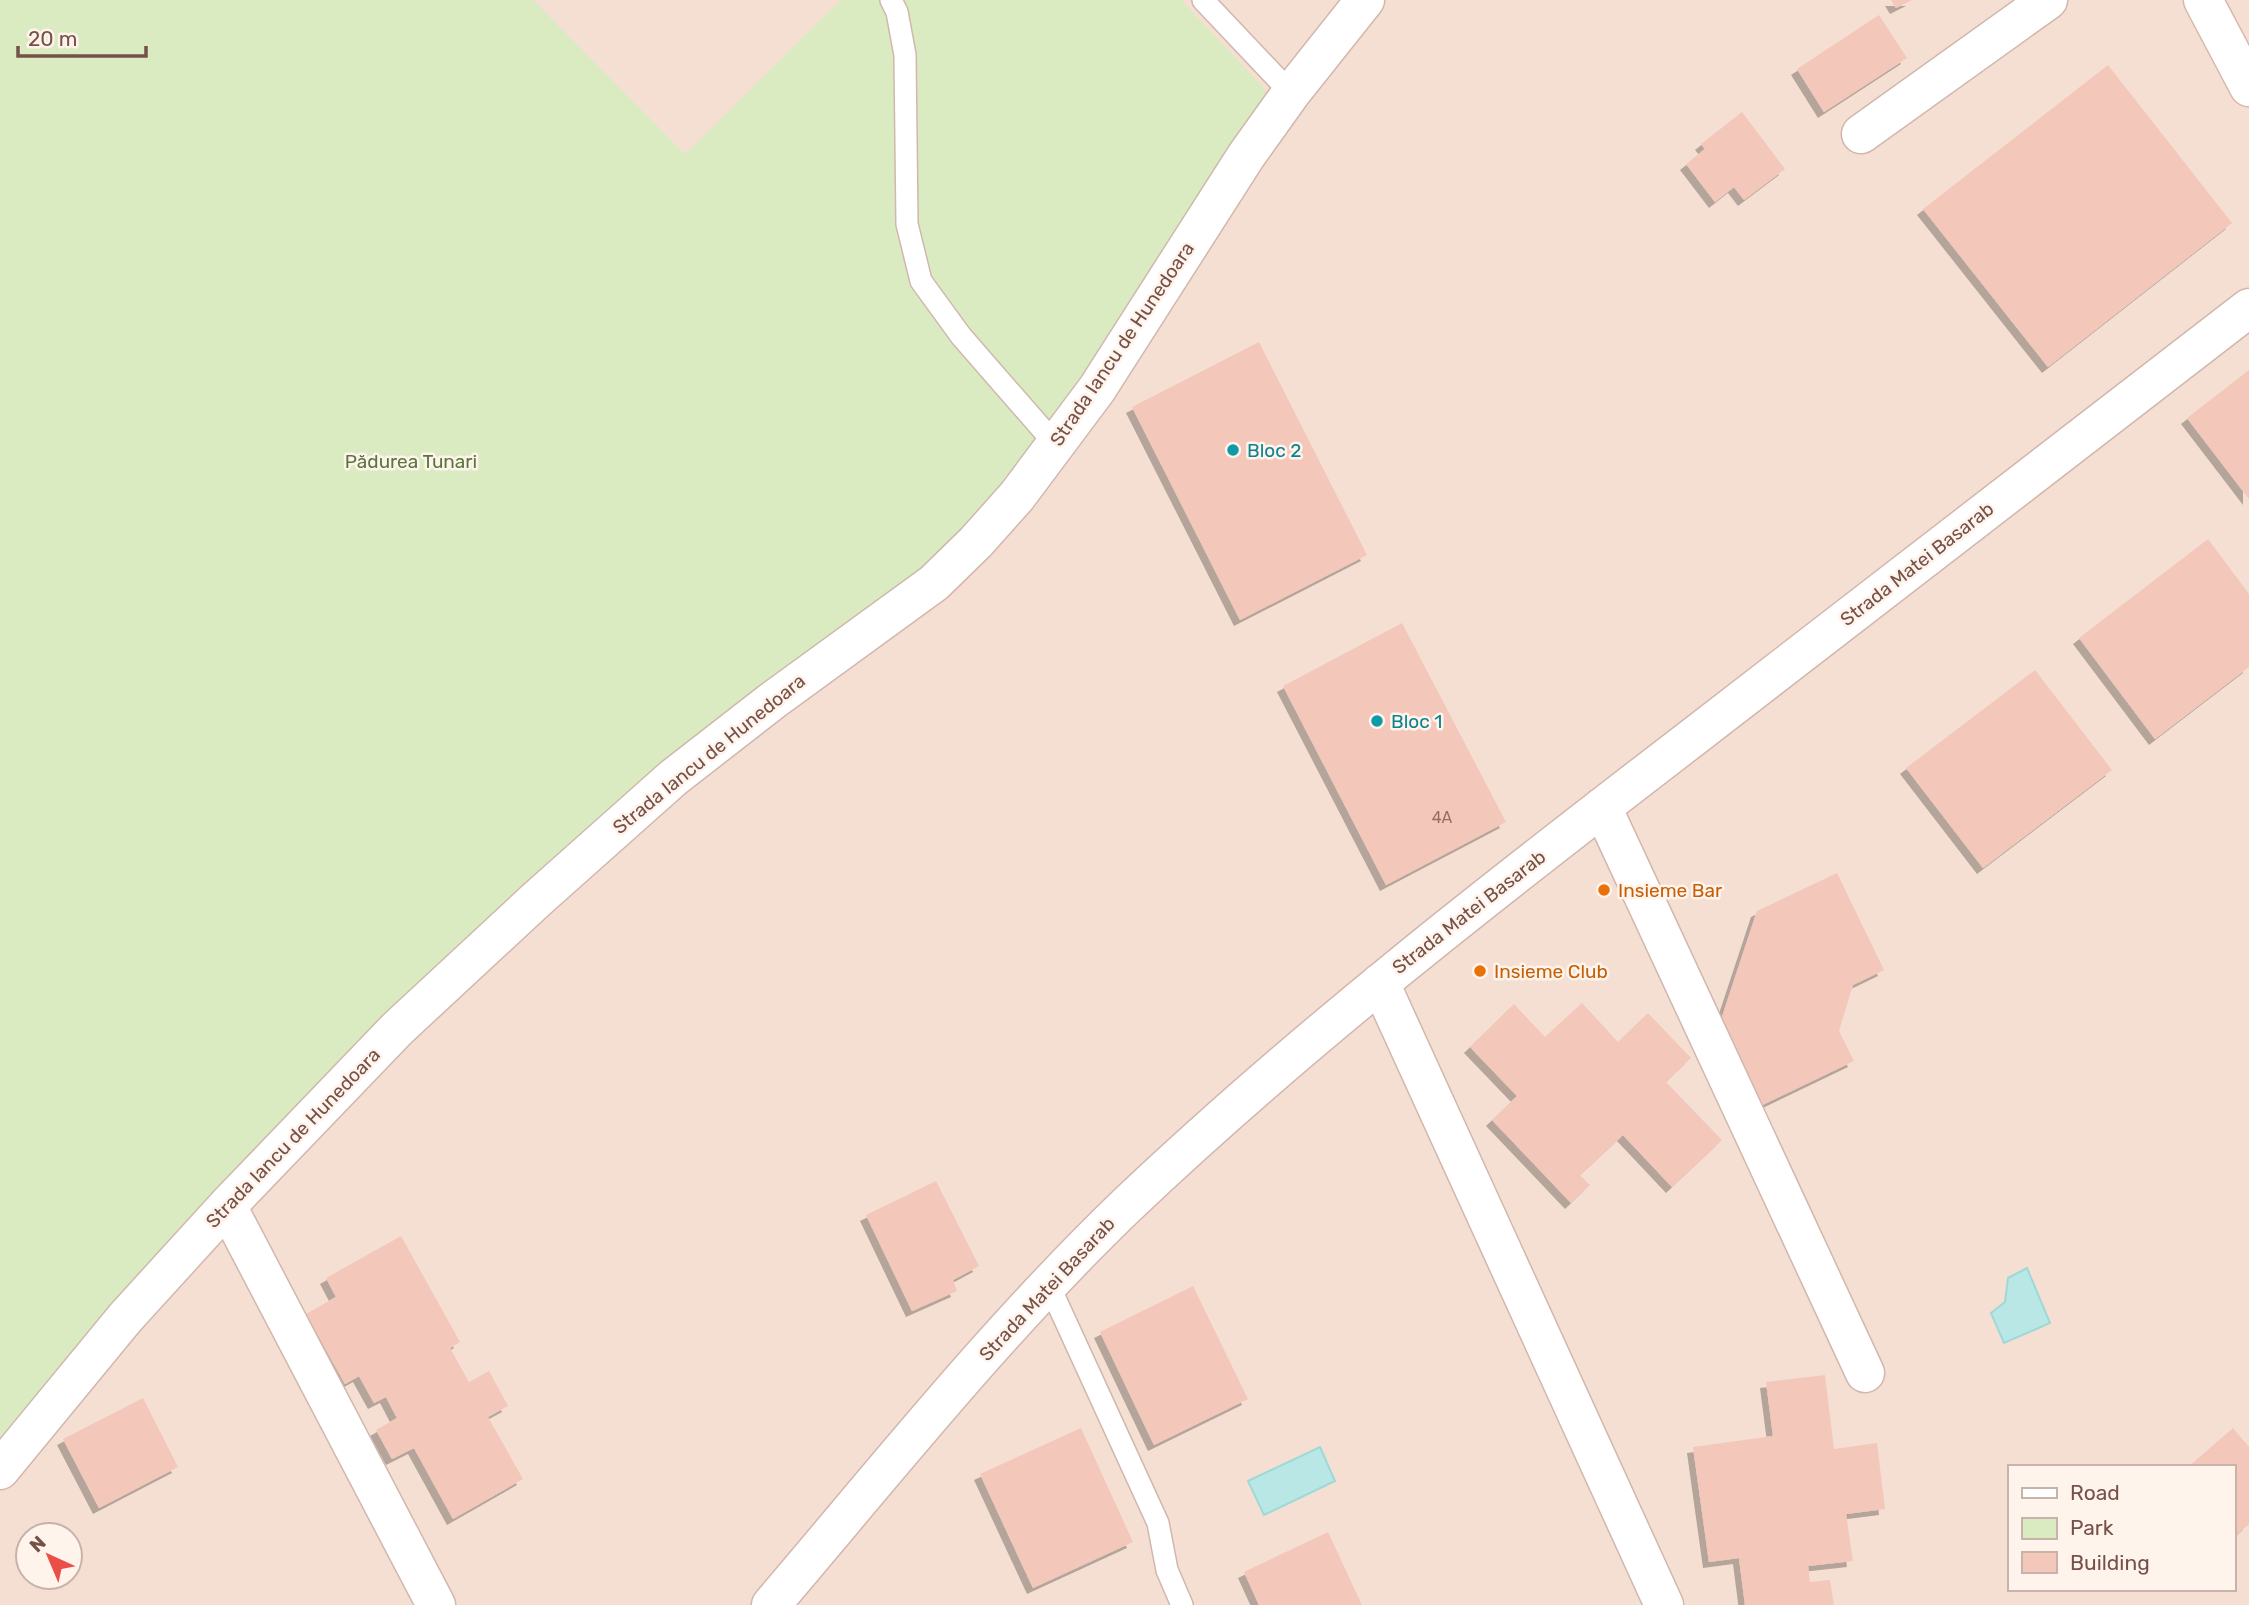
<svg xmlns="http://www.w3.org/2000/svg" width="2249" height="1605" font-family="Rubik,sans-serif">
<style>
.residential{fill:#f5dfd2;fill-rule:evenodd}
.green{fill:#daebc2}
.water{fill:#b8e7e6;stroke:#9ed9d8;stroke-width:2}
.building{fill:#f3c8bb;filter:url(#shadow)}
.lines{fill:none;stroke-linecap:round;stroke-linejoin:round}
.service-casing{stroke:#d1b7ad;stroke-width:24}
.minor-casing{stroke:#d1b7ad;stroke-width:41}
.secondary-casing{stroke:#d7b7ac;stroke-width:41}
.service{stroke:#fff;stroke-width:21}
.minor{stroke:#fff;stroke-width:38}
.secondary{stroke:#fff;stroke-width:38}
.culture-dot{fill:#0f9aa8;stroke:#fff4eb;stroke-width:2.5}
.food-dot{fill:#e8710a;stroke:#fff4eb;stroke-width:2.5}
.labels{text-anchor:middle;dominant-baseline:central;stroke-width:5;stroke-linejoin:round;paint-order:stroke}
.number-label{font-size:16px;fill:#956f66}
.street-label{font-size:19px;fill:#765149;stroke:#fff4eb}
.culture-label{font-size:19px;fill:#0d838f;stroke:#fff4eb;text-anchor:start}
.park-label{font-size:19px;fill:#58773e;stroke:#fff4eb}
.food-label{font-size:19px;fill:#c56008;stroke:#fff4eb;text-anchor:start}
</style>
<defs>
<filter id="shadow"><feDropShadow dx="-6" dy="6" stdDeviation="0" flood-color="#0004"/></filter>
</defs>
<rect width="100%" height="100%" fill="#fdefe4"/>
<!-- residential -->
<path class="residential" d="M 0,0 L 2249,0 L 2249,1605 L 0,1605 ZM 2009,1467 L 2233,1467 L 2233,1589 L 2009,1589 ZM 28,1535 L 70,1535 L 70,1577 L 28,1577 Z"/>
<!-- green -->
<path class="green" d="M 0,0 L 533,0 L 685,154 L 841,0 L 1181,0 L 1281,106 L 1017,496 L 536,900 L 0,1465 Z"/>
<!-- water -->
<path class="water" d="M 2027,1268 L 2050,1323 L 2004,1343 L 1991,1313 L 2005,1302 L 2008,1278 Z
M 1320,1447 L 1335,1481 L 1264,1515 L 1248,1481 Z"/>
<!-- building -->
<path class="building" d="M 1891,0 L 1912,0 L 1896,8 Z
M 1879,15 L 1907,58 L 1824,112 L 1797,69 Z
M 2108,65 L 2232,223 L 2048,367 L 1923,209 Z
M 1742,112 L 1785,169 L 1744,200 L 1734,187 L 1715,202 L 1686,164 L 1705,149 L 1701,144 Z
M 1259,342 L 1367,555 L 1240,620 L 1132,407 Z
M 2249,370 L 2249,499 L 2187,418 Z
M 2208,539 L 2249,594 L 2249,667 L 2155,739 L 2079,638 Z
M 1402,623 L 1506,822 L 1386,885 L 1283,686 Z
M 2035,670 L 2112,770 L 1983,868 L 1906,768 Z
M 1837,873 L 1884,970 L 1853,985 L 1839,1031 L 1854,1061 L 1756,1108 L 1718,1029 L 1757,911 Z
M 1582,1003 L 1618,1042 L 1648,1013 L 1691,1058 L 1666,1082 L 1722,1140 L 1672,1187 L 1623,1135 L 1580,1175 L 1590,1185 L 1571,1203 L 1492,1120 L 1517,1096 L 1470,1047 L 1514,1004 L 1545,1037 Z
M 936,1181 L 979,1266 L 953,1280 L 957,1291 L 912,1311 L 866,1215 Z
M 401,1236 L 460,1342 L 450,1348 L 469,1382 L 489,1371 L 508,1406 L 488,1417 L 523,1479 L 453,1519 L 414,1448 L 392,1459 L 376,1430 L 397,1418 L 386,1397 L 374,1403 L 359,1376 L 345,1384 L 306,1314 L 336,1297 L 326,1278 Z
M 1193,1286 L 1248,1399 L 1154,1445 L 1100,1332 Z
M 1825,1375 L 1834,1449 L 1877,1443 L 1885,1509 L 1846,1514 L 1853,1561 L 1808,1566 L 1810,1582 L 1830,1580 L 1834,1605 L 1745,1605 L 1739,1558 L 1709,1562 L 1693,1447 L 1773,1436 L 1766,1382 Z
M 143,1398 L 178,1467 L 99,1508 L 63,1439 Z
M 1081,1428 L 1133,1542 L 1033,1588 L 980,1474 Z
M 2233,1428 L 2249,1447 L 2249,1524 L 2233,1538 L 2233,1467 L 2188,1467 Z
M 1328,1532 L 1362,1605 L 1259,1605 L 1244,1572 Z"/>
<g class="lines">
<!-- service casing -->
<g class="service-casing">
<path id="service" d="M 891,0 L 897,12 L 905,55 L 907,224 L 921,281 L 961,336 L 1056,445
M 1203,0 L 1291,93
M 1048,1283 L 1158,1523 L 1167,1570 L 1182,1605"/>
</g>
<!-- minor casing -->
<g class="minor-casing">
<path id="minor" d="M 1861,134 L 2048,0
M 1602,807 L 1865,1373
M 1380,983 L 1664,1605
M 227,1206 L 436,1605
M 0,1470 L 125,1318 L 227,1206 L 397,1029 L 536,900 L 673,778 L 772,701 L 934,583 L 976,542 L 1017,496 L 1097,389 L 1246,156 L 1291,93 L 1365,0
M 771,1605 C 887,1469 998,1329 1127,1205 C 1304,1037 1498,887 1692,738 C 1877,594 2063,451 2249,308"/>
</g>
<!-- secondary casing -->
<g class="secondary-casing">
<path id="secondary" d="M 2203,0 L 2249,87"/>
</g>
<!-- service -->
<use href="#service" class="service"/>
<!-- minor -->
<use href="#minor" class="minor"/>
<!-- secondary -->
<use href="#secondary" class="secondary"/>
</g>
<!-- markers -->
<g class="culture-dot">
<circle cx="1233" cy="450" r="7"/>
<circle cx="1377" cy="721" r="7"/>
</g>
<g class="food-dot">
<circle cx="1604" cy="890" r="7"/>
<circle cx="1480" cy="971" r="7"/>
</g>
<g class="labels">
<!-- number labels -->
<g class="number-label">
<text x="1442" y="817">4A</text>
</g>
<!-- street labels -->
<g class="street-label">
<text transform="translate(1122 344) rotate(-56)">Strada Iancu de Hunedoara</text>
<text transform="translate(1917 564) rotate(-38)">Strada Matei Basarab</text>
<text transform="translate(709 754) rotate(-39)">Strada Iancu de Hunedoara</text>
<text transform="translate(1469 912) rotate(-38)">Strada Matei Basarab</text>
<text transform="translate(293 1138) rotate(-46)">Strada Iancu de Hunedoara</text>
<text transform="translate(1047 1289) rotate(-47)">Strada Matei Basarab</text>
</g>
<!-- culture labels -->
<g class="culture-label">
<text x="1247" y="450">Bloc 2</text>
<text x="1391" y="721">Bloc 1</text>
</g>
<!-- park labels -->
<g class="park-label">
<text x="411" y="461">Pădurea Tunari</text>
</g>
<!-- food labels -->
<g class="food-label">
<text x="1618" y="890">Insieme Bar</text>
<text x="1494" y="971">Insieme Club</text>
</g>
</g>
<!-- legend -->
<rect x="2008" y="1465" width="228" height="126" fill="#fff4eb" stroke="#c8b3aa" stroke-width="2"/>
<rect x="2022" y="1488" width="35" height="10" fill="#ffffff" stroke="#c8b3aa" stroke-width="2"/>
<text x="2070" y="1500" font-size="21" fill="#765149">Road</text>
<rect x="2022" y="1518" width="35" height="21" fill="#daebc2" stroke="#c8b3aa" stroke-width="2"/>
<text x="2070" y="1535" font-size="21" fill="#765149">Park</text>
<rect x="2022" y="1552" width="35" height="21" fill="#f3c8bb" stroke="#c8b3aa" stroke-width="2"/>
<text x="2070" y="1570" font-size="21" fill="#765149">Building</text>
<!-- north arrow -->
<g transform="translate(49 1556) rotate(316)"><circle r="33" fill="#fff4eb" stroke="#c8b3aa" stroke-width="2"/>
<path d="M0-5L12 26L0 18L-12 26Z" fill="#ea4e46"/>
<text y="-10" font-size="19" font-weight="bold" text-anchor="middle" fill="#765149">N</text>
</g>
<!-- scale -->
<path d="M18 46v10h128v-10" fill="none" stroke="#765149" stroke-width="3.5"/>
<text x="28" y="46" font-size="21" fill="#765149" stroke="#fff4eb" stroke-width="5" paint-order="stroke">20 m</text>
</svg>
